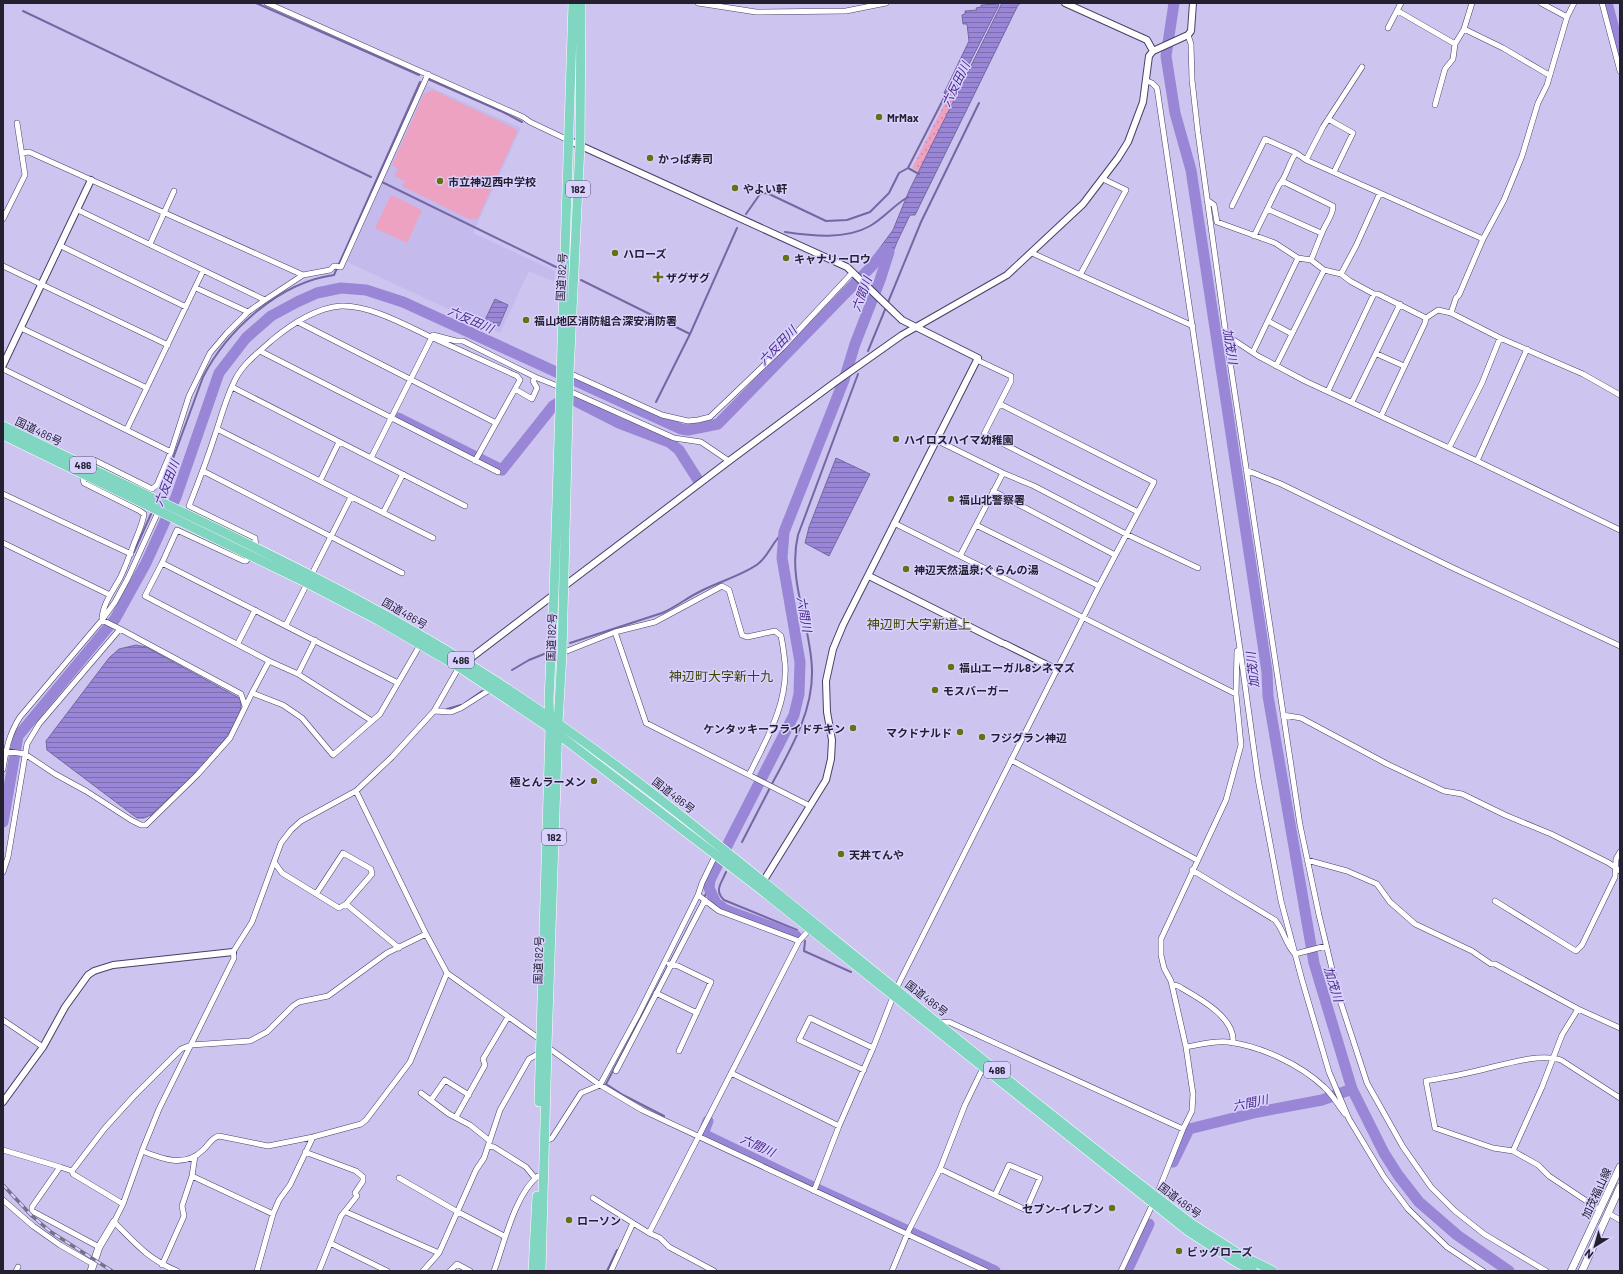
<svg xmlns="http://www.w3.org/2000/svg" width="1623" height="1274" font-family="Barlow,'Noto Sans JP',sans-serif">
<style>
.built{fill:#c4baec}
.grass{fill:url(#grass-dots)}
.pitch{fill:#eca2c0}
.water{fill:url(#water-rules);stroke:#7667a4}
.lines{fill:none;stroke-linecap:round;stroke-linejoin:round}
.stream{stroke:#7667a4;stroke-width:2}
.river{stroke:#9986d6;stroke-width:11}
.minor-casing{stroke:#484064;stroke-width:6}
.tertiary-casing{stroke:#484064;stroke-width:8}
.secondary-casing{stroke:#484064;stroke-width:8}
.trunk-casing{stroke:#fff;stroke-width:10}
.minor{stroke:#fff;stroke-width:5}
.tertiary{stroke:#fff;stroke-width:6}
.secondary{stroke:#fff;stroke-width:7}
.trunk{stroke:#80d6c0;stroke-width:9}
.rail-casing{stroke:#76708d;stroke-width:3.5}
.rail{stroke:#dad2fe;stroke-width:2;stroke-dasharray:6;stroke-linecap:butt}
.poi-dot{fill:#696f15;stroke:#dad2fe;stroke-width:1.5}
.labels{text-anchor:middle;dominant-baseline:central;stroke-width:3;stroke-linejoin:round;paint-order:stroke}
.shield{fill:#dad2fe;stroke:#5b556e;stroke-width:1}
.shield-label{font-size:10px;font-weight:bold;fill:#242030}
.poi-label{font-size:11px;font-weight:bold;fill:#242030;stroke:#dad2fe;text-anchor:start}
.street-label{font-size:11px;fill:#242030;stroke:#dad2fe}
.water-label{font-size:12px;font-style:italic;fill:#492886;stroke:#dad2fe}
.quarter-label{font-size:13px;fill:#3f4303;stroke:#dad2fe}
</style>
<defs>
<pattern id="grass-dots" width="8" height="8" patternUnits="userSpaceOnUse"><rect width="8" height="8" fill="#eca2c0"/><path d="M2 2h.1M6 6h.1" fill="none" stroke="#ca8ba5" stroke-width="1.8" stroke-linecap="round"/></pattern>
<pattern id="water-rules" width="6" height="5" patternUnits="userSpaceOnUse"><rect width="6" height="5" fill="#9986d6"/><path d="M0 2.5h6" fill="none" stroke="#7d6dae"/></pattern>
</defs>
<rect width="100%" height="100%" fill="#cdc5f0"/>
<!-- built -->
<path class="built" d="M 426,85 L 521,128 L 473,233 L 555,271 L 554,282 L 529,271 L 500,333 L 347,262 Z"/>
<!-- grass -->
<path class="grass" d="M 952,89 L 958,92 L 919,171 L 912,168 Z"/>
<!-- pitch -->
<path class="pitch" d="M 433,90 L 518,130 L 477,220 L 472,218 L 471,220 L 402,186 L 405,181 L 394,176 L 398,169 L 392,165 L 424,94 Z
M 391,195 L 422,210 L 407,243 L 375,228 Z"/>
<!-- water -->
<path class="water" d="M 1002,3 L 1021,3 L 1018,5 L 915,215 L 910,215 L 897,242 L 887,267 L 871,260 L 893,230 L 909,191 Z
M 997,4 L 999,5 L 956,90 L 952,89 L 949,95 L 944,93 L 969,41 L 967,24 L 963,24 L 962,15 L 965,14 L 965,11 L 977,10 L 976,8 L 981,7 L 981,5 Z
M 495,299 L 508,305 L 499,326 L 485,320 Z
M 836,458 L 870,474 L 829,556 L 805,543 L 809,527 Z
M 136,645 L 146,647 L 241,699 C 241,704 241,710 239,714 C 222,753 181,786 151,815 L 144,818 L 137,818 L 47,750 L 46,741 L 109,658 L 119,649 Z"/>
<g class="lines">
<!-- stream -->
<path class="stream" d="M 256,3 L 419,75
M 23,11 L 371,177
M 428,79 L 503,112 L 522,122
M 908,168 L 919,174
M 382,182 L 556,267
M 746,214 L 760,194 L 767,193 L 826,221 L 847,220 L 870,212 L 889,193 L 899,173 L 908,168 L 947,92
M 785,232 C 813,236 845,240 870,226 C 884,218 894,205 908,197
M 339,264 L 420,82
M 581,280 L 690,334 L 737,228
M 868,351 L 921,222 L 979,103
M 656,402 L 690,334
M 642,431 L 643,428
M 160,494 L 203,377 C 227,330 280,282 334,275 L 337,268
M 134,552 L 151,514
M 570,643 L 662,613 C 676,607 688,597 701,591 C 716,583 748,573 759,563 C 770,554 773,540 784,532
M 512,670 L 529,660 L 544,654
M 465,703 L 482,691
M 447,709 L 461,705
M 742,842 C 753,821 763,801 774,780 C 793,745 813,710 812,670 C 811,624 787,581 798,535 L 858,374
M 726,872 C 721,884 714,890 724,900 L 797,930
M 805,941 L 804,951 L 851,972
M 664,1116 L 623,1095 L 606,1084 L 709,888
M 607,1271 L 617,1250"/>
<!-- river -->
<path class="river" d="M 1174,3 L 1166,56 L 1175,113 L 1191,170 L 1260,625 L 1267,672 L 1268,696 L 1314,963 L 1352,1089 L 1384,1153 L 1398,1175 L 1419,1202 L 1457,1235 L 1509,1271
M 1607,3 L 1620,51
M 398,418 L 502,470 L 553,406 L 566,398 L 574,400 L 619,423 L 669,442 L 679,450 L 698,480
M 3,822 L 18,736 L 115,619 L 146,563 L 176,497 L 219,373 L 246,338 L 271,316 L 297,302 L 317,293 L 341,288 L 366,290 L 403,302 L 681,429 L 688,430 L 718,424 L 871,267 L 884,251
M 796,936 L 726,910 L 716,903 L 709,888 L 710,880 L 730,840 L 794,715 L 799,694 L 800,662 L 782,558 L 784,532 L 844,380 L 855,344 L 880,280 L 889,252
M 708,1121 L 703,1134 L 817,1189 L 995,1271
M 1173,1162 L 1189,1129 L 1258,1112 L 1322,1100 L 1352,1089
M 1127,1271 L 1149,1224"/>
<!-- minor casing -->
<g class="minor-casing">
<path id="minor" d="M 267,3 L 523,117 L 530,122 L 568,140
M 698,3 L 756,12 L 846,11 L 886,3
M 1541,3 L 1567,17
M 1602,3 L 1620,71
M 1398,11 L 1455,44
M 1388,28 L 1401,3
M 1464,29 L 1503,48 L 1549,75
M 1188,35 L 1191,44 L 1192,80 L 1198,133 L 1226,335 L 1300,825 L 1319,915 L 1338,994 L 1367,1083 L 1403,1147 L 1431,1187 L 1455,1211 L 1484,1234 L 1546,1271
M 1147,81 L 1152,83 L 1157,88 L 1240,649 L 1258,779 L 1281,901 L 1302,980 L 1329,1072 L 1349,1119 L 1384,1177 L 1408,1209 L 1447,1247 L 1483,1271
M 1435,105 L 1445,69 L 1453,59 L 1455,44 L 1464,29 L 1472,3
M 1328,119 L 1353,133 L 1334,172
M 22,153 L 29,152 L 303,275
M 1306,160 L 1323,127 L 1362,67
M 1282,181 L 1333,206 C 1333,216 1325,224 1322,233 C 1318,242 1315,251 1311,260
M 1207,200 L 1214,205 L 1217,222 L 1275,243 L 1298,258 L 1311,260 L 1324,270 L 1341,274 L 1350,281 L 1374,294 L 1378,294 L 1426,318
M 1232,206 L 1265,139 L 1296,153 L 1306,160 L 1483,239
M 1267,209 L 1321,233
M 78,210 L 265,300
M 3,219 L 25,175 L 17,123
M 1254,236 L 1279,185 C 1287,176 1289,162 1296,153
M 150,244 L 174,191
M 61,246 L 186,307
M 1032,253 L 1193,326
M 3,266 L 168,345
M 1341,274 L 1356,246 L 1380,193
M 1080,275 L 1126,190 L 1103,179
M 196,288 L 248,312
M 1451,313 L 1456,298 L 1459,295 L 1483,239 L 1504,200 L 1522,156 L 1538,103 L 1547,85 L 1567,17 L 1574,3
M 1426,318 L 1438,310 L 1451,313 L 1500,338 L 1583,374 L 1620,395
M 1268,321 L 1292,334
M 298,322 L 496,423
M 21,328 L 147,388
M 1226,335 L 1258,356 L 1305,381 L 1477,461 L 1620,530
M 260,351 L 498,472
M 1253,352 L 1298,258
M 1377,354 L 1404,366
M 977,360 L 1011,376 L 1011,381 L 984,434 L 1138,512
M 1276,366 L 1324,270
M 3,369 L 171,452
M 569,373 L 662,415 L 688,421 L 698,420 L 710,417 L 782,348 L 853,272
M 232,387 L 465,506
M 515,389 L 532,399 L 537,388 L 533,381 L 535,377
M 569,391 L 674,438 L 701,442 L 729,461
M 1328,391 L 1374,294
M 1352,402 L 1400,304
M 1381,416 L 1425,323 L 1426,318
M 127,429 L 203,271
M 217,429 L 433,538
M 936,440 L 1003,473 L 1034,486 L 1126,534 L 1198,568
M 1449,448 L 1482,383 L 1500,338
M 371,458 L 433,335 L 456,341 L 463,341 L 535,377 L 560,387
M 1477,461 L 1527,349
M 1246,470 L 1281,484 L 1451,567 L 1620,646
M 203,471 L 402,573
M 320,481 L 339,442
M 993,491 L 1115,555
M 3,494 L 131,554
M 383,513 L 403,474
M 894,523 L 1236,694
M 976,525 L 1099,586 L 1154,482 L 1000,404
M 3,543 L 110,595
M 256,548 L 255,538 L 189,506 C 199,481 208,457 216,432 C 222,414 227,395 236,378 C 244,363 259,352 271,341 C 290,325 315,308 341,306 C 370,305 405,325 431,337 C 460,350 488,363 517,376 L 520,380 L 475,461
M 251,555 L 246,561 L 244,561 L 177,530 L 162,563 L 398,683
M 960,556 L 1003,473
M 162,563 L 145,596 L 269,661 L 298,674 L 372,721
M 286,625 L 351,497
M 120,629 L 102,620 C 102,605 113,591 120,578 C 125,568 128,559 132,549 C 136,537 142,527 144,514 L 140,511 L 84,483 C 80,471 84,467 94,460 L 152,489 L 157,485 L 171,452 L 189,396 L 210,353 L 227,333 L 248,312 L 265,300 L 303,275 L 330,270 L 334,266 L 341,267 L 428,74
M 615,632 L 646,723 L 810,806
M 238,643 L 255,610
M 562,653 L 615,632 L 655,622 L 722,586 L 729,590 L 742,635 L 747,637 L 775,631 L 781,636 C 783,645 784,654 785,663 C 788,704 766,740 749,775
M 269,661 L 252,693 L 283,705 L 302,718 L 333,755 L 380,714 L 420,645
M 298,674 L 315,640
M 434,711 L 451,712 L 461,708 L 491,689
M 1283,715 L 1301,718 L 1387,764 L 1444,791 L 1462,794 L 1505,815 L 1551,834 L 1609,863 L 1620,871
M 5,751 L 25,754 L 55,774 L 86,791 L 131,820 L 141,825 L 146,825 L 198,774 L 230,738 L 252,693
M 1011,760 L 1197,860
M 3,769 C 6,750 9,734 20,717 L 102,620 L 115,602 L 128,578 L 159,510
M 356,791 L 426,934 L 447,973 L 541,1040
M 1307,860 L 1347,871 L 1377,884 L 1390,902 L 1415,924 L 1472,951 L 1491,964 L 1495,964 L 1578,1009 L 1620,1028
M 274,862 L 282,873 L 339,908 L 346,904 L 399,948
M 1192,870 L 1275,920 C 1284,930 1285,944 1295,954 L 1326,946
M 3,872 L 8,857 L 27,744 L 39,724 L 120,629 L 241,694 L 245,706
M 316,894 L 343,853 L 371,869 L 372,874 L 346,904
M 698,895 L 719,911 L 799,941 L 810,929
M 1495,901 L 1576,951 L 1582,945 L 1615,877 L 1616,859 L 1620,852
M 669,964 L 678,966 L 711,982 L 679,1051
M 1172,986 L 1175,985 L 1178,986 C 1197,997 1236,1017 1233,1043
M 656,993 L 697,1013
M 3,1020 L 43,1047
M 939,1023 L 949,1022 L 1183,1129
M 546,1046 L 600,1085 L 642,1110 L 986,1271
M 1186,1047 C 1199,1045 1215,1040 1228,1042 C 1261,1046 1301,1065 1324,1087 C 1332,1094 1338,1105 1345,1114
M 864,1070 L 799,1040 L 810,1018 L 873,1048
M 616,1071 L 705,900
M 731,1073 L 839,1126
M 421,1093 L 449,1114 L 470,1125 L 490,1141
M 431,1100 L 445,1080 L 469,1095
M 456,1117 L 485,1065 L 483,1059 L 508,1017
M 544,1142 L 552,1138 L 581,1093 L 600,1085 L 638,1015 L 698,895 L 702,883 L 716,854
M 488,1146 L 494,1147 L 526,1167 L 535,1178
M 3,1150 L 60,1167
M 142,1151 C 162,1159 185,1168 203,1150 C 209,1145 211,1138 219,1136 L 268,1146 L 313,1137 L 361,1124 L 366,1120 L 410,1062 L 447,973
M 1513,1151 L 1542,1087 L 1562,1035 L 1578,1009
M 305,1152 L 356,1171 L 363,1177 L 363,1181 L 355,1193 L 357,1196 L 341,1216 L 319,1271
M 940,1169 L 1026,1210 L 1040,1178 L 1009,1165 L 995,1195
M 72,1171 L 73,1174 L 123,1204
M 192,1176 L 273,1214
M 399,1178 L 458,1212 L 504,1236
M 814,1191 L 839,1126 L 873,1048 L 896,989 L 1099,586
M 593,1198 L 649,1233 L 660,1238 L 669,1247 L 714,1271
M 3,1200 L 33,1226 L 60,1245 L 93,1264
M 1600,1210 L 1549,1176 L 1538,1165 L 1513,1151 L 1493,1148 L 1435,1128 L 1426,1081 C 1441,1078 1457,1076 1472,1072 C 1497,1067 1537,1052 1561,1060 L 1620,1098
M 346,1212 L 439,1253
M 1608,1213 L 1620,1220
M 649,1233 L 799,941
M 330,1243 L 387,1271
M 99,1247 L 32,1211 L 32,1207 L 60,1167 L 72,1171 L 105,1128 L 134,1096 L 181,1049 L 191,1045 L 250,1041 L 267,1032 L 293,1006 L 299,1002 L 328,996 L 387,953 L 426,934
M 162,1265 L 184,1216 L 182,1206 L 192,1176 L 195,1156
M 16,1271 L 18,1267
M 177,1271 C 148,1259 136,1244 114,1222 L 123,1204 L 142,1151 L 159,1109 L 234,958 L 233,952 L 252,922 L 281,843 L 291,830 L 301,821 L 356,791 L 392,757 L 434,711 L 459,667
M 257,1271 L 273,1214 L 279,1200 L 290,1185 L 313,1137
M 423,1271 L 439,1253 L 476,1170 L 484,1158 L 500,1110 L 529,1059 L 540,1053
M 450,1271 L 457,1264 L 470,1271
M 494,1271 C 504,1244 515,1194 538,1176 L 543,1175
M 611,1271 L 633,1223
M 892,1271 L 909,1230 L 940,1169 L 965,1105 L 984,1066
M 1121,1271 L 1156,1197 L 1183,1129 L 1192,1111 L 1193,1094 L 1186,1047 L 1171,981 L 1164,968 L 1161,955 L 1161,939 L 1226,800 L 1241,745 L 1236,694 L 1237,651 L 1240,649"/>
</g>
<!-- tertiary casing -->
<g class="tertiary-casing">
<path id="tertiary" d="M 1065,3 L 1147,40 L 1153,51
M 568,140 L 847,267 L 902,320 L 978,358 L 843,625 L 833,649 L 826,681 L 827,712 L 832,740 L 831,759 L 826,780 L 761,885
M 3,365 L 91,180
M 869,576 L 1002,643
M 563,587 L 729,461 L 834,383 L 902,335 L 1007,275 L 1083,204 L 1118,158 L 1128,142 L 1143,102 L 1149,56 L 1153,51 L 1188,35 L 1191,31 L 1193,3
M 1005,644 L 1057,670
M 463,664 L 556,593
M 3,1102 L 43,1047 L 65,1007 L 88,975 L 94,971 L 113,965 L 233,952"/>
</g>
<!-- secondary casing -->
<g class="secondary-casing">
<path id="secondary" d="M 91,1271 L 99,1247 L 114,1222
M 1571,1271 L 1620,1167
M 1582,1271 L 1620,1187"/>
</g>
<!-- trunk casing -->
<g class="trunk-casing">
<path id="trunk" d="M 3,426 C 170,508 341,581 497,682 C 614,758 722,848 830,936 C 950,1033 1069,1131 1192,1224 L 1239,1254 L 1273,1271
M 3,435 L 307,583 L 378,620 L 459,667 L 550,728 L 759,888 L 1188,1231 L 1236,1262 L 1253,1271
M 539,1102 L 550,728 L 549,699 L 554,594 L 573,3
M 533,1271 L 537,1196
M 541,1271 L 547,1046 L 558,723 L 562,653 L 569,373 L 580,146 L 581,3"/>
</g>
<!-- minor -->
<use href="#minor" class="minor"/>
<!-- tertiary -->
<use href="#tertiary" class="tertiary"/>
<!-- secondary -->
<use href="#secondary" class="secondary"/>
<!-- trunk -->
<use href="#trunk" class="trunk"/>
<!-- rail casing -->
<g class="rail-casing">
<path id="rail" d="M 3,1185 L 32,1216 L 51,1232 L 112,1271"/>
</g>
<!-- rail -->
<use href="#rail" class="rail"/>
</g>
<!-- markers -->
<g class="poi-dot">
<circle cx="879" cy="117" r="4"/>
<circle cx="650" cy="158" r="4"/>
<circle cx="440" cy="181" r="4"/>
<circle cx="735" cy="188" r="4"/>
<circle cx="615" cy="253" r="4"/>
<circle cx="786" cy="258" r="4"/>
<path d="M656 271h4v4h4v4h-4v4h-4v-4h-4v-4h4z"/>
<circle cx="526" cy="320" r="4"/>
<circle cx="896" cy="439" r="4"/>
<circle cx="951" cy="499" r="4"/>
<circle cx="906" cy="569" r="4"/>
<circle cx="951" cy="667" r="4"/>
<circle cx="935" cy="690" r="4"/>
<circle cx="853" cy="728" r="4"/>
<circle cx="960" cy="732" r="4"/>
<circle cx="982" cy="737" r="4"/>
<circle cx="594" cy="781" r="4"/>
<circle cx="841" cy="854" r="4"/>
<circle cx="1112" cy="1208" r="4"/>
<circle cx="569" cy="1220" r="4"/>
<circle cx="1179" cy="1251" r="4"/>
</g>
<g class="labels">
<!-- shield labels -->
<g class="shield">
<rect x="566" y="181" width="24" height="16" rx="3"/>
<rect x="70" y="457" width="26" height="16" rx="3"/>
<rect x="448" y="652" width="26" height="16" rx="3"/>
<rect x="542" y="829" width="24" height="16" rx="3"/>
<rect x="984" y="1062" width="26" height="16" rx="3"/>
</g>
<g class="shield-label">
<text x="578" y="189">182</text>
<text x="83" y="465">486</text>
<text x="461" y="660">486</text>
<text x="554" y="837">182</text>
<text x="997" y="1070">486</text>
</g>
<!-- poi labels -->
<g class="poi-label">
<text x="887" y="117">MrMax</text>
<text x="658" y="158">かっぱ寿司</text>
<text x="448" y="181">市立神辺西中学校</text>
<text x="743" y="188">やよい軒</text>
<text x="623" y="253">ハローズ</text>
<text x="794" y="258">キャナリーロウ</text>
<text x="666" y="277">ザグザグ</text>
<text x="534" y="320">福山地区消防組合深安消防署</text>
<text x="904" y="439">ハイロスハイマ幼稚園</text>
<text x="959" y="499">福山北警察署</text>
<text x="914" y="569">神辺天然温泉;ぐらんの湯</text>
<text x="959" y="667">福山エーガル8シネマズ</text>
<text x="943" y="690">モスバーガー</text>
<text x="845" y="728" text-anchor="end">ケンタッキーフライドチキン</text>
<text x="952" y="732" text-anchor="end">マクドナルド</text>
<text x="990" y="737">フジグラン神辺</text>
<text x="586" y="781" text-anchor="end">極とんラーメン</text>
<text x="849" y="854">天丼てんや</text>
<text x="1104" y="1208" text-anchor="end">セブン-イレブン</text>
<text x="577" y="1220">ローソン</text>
<text x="1187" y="1251">ビッグローズ</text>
</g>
<!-- street labels -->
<g class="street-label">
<text transform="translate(561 277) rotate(-87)">国道182号</text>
<text transform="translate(39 431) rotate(26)">国道486号</text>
<text transform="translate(405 613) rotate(30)">国道486号</text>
<text transform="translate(551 637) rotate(-88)">国道182号</text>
<text transform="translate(674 795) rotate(38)">国道486号</text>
<text transform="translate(538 960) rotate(-88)">国道182号</text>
<text transform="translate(927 998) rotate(38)">国道486号</text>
<text transform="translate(1596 1193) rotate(-65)">加茂福山線</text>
<text transform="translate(1180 1200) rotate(37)">国道486号</text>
</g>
<!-- water labels -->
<g class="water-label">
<text transform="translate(955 84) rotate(-64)">六反田川</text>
<text transform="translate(861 294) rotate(-70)">六間川</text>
<text transform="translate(471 319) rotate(24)">六反田川</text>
<text transform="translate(777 345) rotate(-46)">六反田川</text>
<text transform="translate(1231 346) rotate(81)">加茂川</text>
<text transform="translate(166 483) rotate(-69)">六反田川</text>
<text transform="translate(805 614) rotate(80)">六間川</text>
<text transform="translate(1252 670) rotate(-96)">加茂川</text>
<text transform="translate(1334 984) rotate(73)">加茂川</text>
<text transform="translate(1250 1102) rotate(-12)">六間川</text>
<text transform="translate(758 1145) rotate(25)">六間川</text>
</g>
<!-- quarter labels -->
<g class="quarter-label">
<text x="919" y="624">神辺町大字新道上</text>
<text x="721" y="676">神辺町大字新十九</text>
</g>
</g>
<!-- border -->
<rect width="1623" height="1274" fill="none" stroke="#242030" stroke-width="8"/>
<!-- north arrow -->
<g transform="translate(1595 1246) rotate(217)" stroke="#dad2fe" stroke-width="3" paint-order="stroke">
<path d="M0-3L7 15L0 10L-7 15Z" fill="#242030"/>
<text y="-6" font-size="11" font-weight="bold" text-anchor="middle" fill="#242030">N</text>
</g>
</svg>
